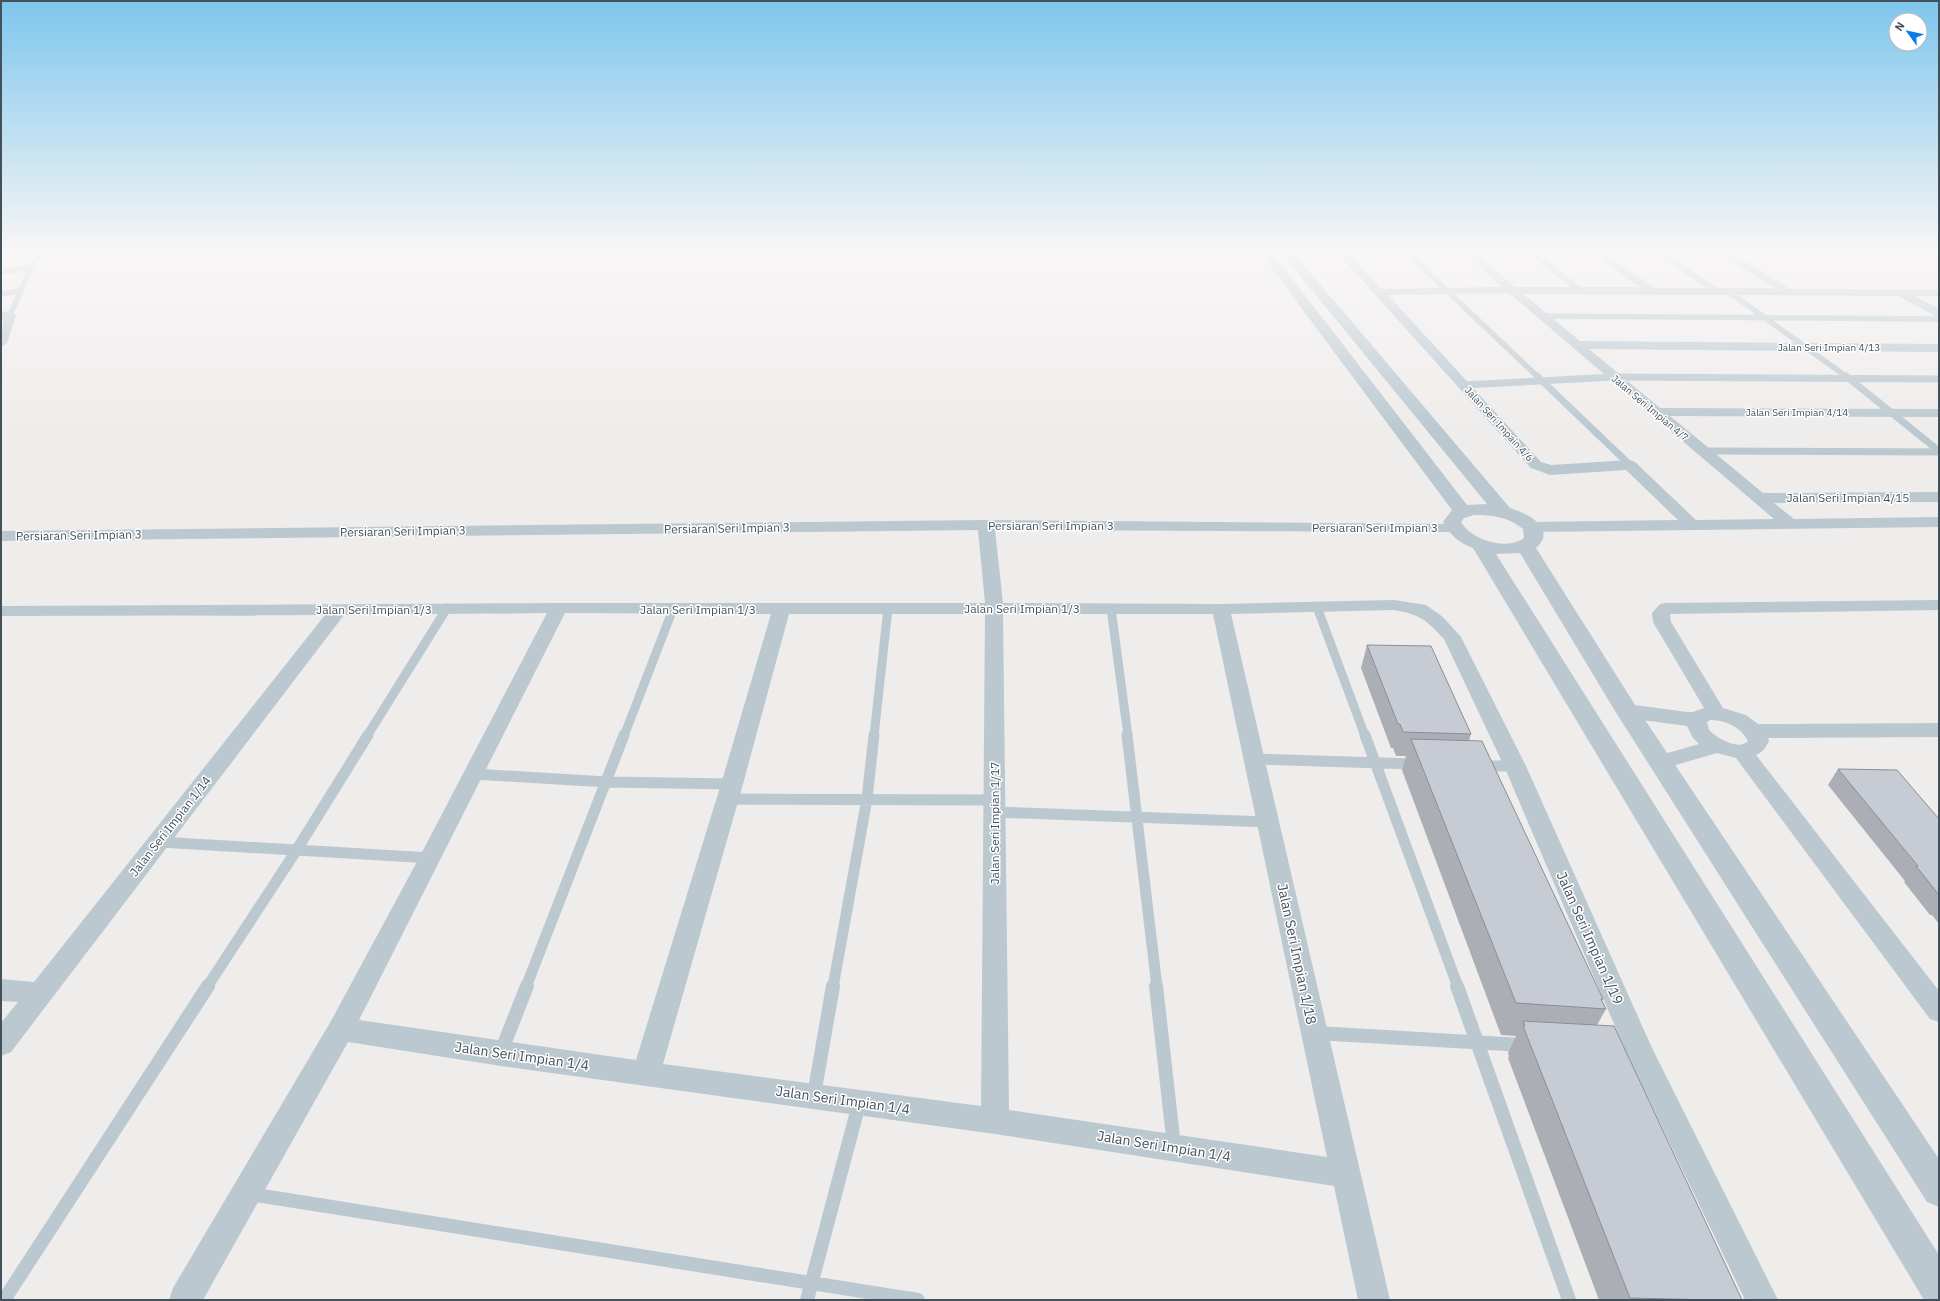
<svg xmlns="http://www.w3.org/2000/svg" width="1940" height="1301" font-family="'IBM Plex Sans',sans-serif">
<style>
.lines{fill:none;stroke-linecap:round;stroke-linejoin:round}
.service-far4{stroke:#bbc8d0;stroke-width:5.5}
.service-far3{stroke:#bbc8d0;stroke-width:7}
.service-far2{stroke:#bbc8d0;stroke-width:9}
.service-far1{stroke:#bbc8d0;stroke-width:11}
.service{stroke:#bbc8d0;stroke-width:14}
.minor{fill:#bbc8d0;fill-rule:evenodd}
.tertiary{fill:#bbc8d0;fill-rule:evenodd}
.wall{fill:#abafb5}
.building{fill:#c7cbd3;stroke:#8b8e94}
.labels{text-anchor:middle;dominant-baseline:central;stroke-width:3;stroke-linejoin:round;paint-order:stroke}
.far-street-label{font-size:10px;fill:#43515b;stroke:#fff}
.street-label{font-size:12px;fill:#43515b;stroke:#fff}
.near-street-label{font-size:14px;fill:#43515b;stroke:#fff}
</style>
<rect width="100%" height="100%" fill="#efecec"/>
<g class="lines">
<!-- service-far4 -->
<path class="service-far4" d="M 1404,250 L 1538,377
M 1528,250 L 1581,291
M 1655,250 L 1718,292
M 1,254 L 29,250
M 1729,292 L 1847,377
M 1,294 L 19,291
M 10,315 L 31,268 L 43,250
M 1542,316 L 1939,319
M 1608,377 L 1666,377"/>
<!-- service-far3 -->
<path class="service-far3" d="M 1537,376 L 1630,465
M 1846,376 L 1939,451
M 1463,385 L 1614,377 L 1939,379
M 1701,451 L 1939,452"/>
<!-- service-far2 -->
<path class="service-far2" d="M 1317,607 L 1365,736
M 1111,608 L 1128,736
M 367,736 L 447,608
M 624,736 L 673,609
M 874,736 L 888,608"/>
<!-- service-far1 -->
<path class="service-far1" d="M 1127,735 L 1157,987
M 1365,735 L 1458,987
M 1254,759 L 1415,764
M 1481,766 L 1515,766
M 474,774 L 607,782 L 732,784
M 727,799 L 994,800
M 994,812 L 1268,822
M 159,842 L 431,858
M 207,987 L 296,851 L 368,735
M 526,987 L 624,735
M 833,987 L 867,799 L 874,735"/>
<!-- service -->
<path class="service" d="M 1156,986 L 1174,1146
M 1457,986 L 1569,1300
M 1316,1033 L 1523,1045
M 501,1052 L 527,986
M 814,1095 L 833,986
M 250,1194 L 918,1300
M 4,1300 L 208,986
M 807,1300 L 859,1104"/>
<!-- minor -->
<path class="minor" d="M 1335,250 L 1346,250 L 1381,289 L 1502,287 L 1461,250 L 1472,250 L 1515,287 L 1639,287 L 1588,250 L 1600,250 L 1655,288 L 1774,288 L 1715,250 L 1727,250 L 1790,289 L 1939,290 L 1939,296 L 1915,296 L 1939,309 L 1939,318 L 1898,296 L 1523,294 L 1580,341 L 1939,344 L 1939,352 L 1589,349 L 1660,408 L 1939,409 L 1939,417 L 1670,416 L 1763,493 L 1939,492 L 1939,502 L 1774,503 L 1794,519 L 1939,517 L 1939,527 L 1531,532 L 1525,530 L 1523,527 L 1525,524 L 1531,522 L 1678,520 L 1626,470 L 1550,475 L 1531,468 ZM 1509,293 L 1774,519 L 1696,520 L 1635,462 L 1630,460 L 1551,465 L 1541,462 L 1388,295 Z
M 31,265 L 35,266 L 36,268 L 35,270 L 1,275 L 1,269 Z
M 10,311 L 16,315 L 7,343 L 1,347 L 3,319 L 1,320 L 1,312 Z
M 986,520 L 1459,524 L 1461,527 L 1459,530 L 1453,532 L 995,530 L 1003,603 L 1221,604 L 1394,600 L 1426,605 L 1443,617 L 1461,637 L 1526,766 L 1652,1048 L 1778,1300 L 1745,1300 L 1626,1052 L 1504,766 L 1444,639 C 1425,619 1421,615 1394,610 L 1231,614 L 1390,1300 L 1358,1300 L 1334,1186 L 995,1134 L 501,1066 L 348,1042 L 203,1300 L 169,1300 L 173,1288 L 331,1021 L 419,858 L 547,613 L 344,615 L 11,1052 L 1,1056 L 1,1023 L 18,1002 L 1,1001 L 1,979 L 34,982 L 325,615 L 1,616 L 1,606 L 559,603 L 985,603 L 978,530 L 1,541 L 1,531 ZM 565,613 L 771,614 L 721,784 L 636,1060 L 359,1020 ZM 789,614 L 985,614 L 981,1106 L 663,1064 L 743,784 ZM 1003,614 L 1213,614 L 1327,1157 L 1009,1110 Z
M 1939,600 L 1939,610 L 1670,614 L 1671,622 L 1723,708 L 1746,715 L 1758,724 L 1939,723 L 1939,737 L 1768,738 L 1769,741 C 1766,747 1763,752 1756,755 L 1939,991 L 1939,1022 L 1930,1019 L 1736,758 L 1717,753 L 1662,769 L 1654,767 L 1651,762 L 1654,757 L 1699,744 L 1693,738 L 1687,726 L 1627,718 L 1620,716 L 1617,711 L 1620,706 L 1627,704 L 1687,712 L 1693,712 L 1704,708 L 1653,622 L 1652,613 L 1660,604 L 1666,603 ZM 1710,720 C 1725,720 1740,726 1748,741 C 1739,751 1716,738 1709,730 L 1707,722 Z"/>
<!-- tertiary -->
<path class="tertiary" d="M 1258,250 L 1270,250 L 1467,505 L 1487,504 L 1279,250 L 1291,250 L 1510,508 C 1527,513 1558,528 1536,548 L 1637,708 L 1939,1159 L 1939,1207 L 1927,1202 L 1615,711 L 1520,553 L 1496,554 L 1939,1255 L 1939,1300 L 1924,1300 L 1473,548 C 1459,543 1450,535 1443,522 L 1452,510 ZM 1474,515 C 1492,515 1509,517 1523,529 L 1524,538 C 1507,551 1471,540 1461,522 L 1464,518 Z"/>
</g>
<!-- wall -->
<path class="wall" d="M 1367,645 L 1471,734 L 1469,741 L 1603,999 L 1602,1001 L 1606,1009 L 1597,1025 L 1742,1300 L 1599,1300 L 1508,1058 L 1509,1056 L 1508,1053 L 1516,1036 L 1501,1035 L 1402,770 L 1406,756 L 1396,756 L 1393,748 L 1391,748 L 1361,668 Z
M 1838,769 L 1939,819 L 1939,924 L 1932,915 L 1930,915 L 1904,882 L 1905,881 L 1828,785 Z"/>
<!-- building -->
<path class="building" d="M 1367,645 L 1431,646 L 1471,734 L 1403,732 L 1400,724 L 1398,724 Z
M 1411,739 L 1482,741 L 1603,999 L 1601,999 L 1606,1009 L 1516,1003 Z
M 1838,769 L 1897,770 L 1939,819 L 1939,895 L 1916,866 L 1918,866 Z
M 1523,1021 L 1614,1026 L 1742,1300 L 1712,1300 L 1630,1298 L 1523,1026 L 1525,1026 Z"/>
<!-- sky -->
<linearGradient id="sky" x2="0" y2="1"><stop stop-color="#7ec6ec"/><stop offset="0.58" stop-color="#f8f6f6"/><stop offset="1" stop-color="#f8f6f6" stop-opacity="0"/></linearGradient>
<rect width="1940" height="432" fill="url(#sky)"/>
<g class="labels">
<!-- far-street labels -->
<g class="far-street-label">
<text x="1829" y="347">Jalan Seri Impian 4/13</text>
<text transform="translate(1650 408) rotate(40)">Jalan Seri Impian 4/7</text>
<text x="1797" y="412">Jalan Seri Impian 4/14</text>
<text transform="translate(1499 424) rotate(48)">Jalan Seri Impain 4/6</text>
</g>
<!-- street labels -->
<g class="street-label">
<text x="1848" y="497">Jalan Seri Impian 4/15</text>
<text x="1051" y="525">Persiaran Seri Impian 3</text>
<text x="1375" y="527">Persiaran Seri Impian 3</text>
<text transform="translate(727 528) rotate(-1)">Persiaran Seri Impian 3</text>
<text transform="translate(403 531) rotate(-1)">Persiaran Seri Impian 3</text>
<text transform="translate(79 535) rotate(-1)">Persiaran Seri Impian 3</text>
<text x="1022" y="608">Jalan Seri Impian 1/3</text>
<text x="374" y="609">Jalan Seri Impian 1/3</text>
<text x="698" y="609">Jalan Seri Impian 1/3</text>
<text transform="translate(994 823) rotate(-90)">Jalan Seri Impian 1/17</text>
<text transform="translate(170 826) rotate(-52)">Jalan Seri Impian 1/14</text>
</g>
<!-- near-street labels -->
<g class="near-street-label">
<text transform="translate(1590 938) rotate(66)">Jalan Seri Impian 1/19</text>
<text transform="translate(1297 954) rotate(78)">Jalan Seri Impian 1/18</text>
<text transform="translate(522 1056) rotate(8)">Jalan Seri Impian 1/4</text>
<text transform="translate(843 1100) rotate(8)">Jalan Seri Impian 1/4</text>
<text transform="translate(1164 1146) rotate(9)">Jalan Seri Impian 1/4</text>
</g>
</g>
<!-- border -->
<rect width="1940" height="1301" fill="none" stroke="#43515b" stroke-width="4"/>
<!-- north arrow -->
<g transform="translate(1908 32) rotate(303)"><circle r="19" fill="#ffffff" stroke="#b4b9bd"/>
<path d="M0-3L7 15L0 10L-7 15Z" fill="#0d7ce8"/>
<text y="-6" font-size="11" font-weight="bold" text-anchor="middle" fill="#43515b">N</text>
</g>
</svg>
